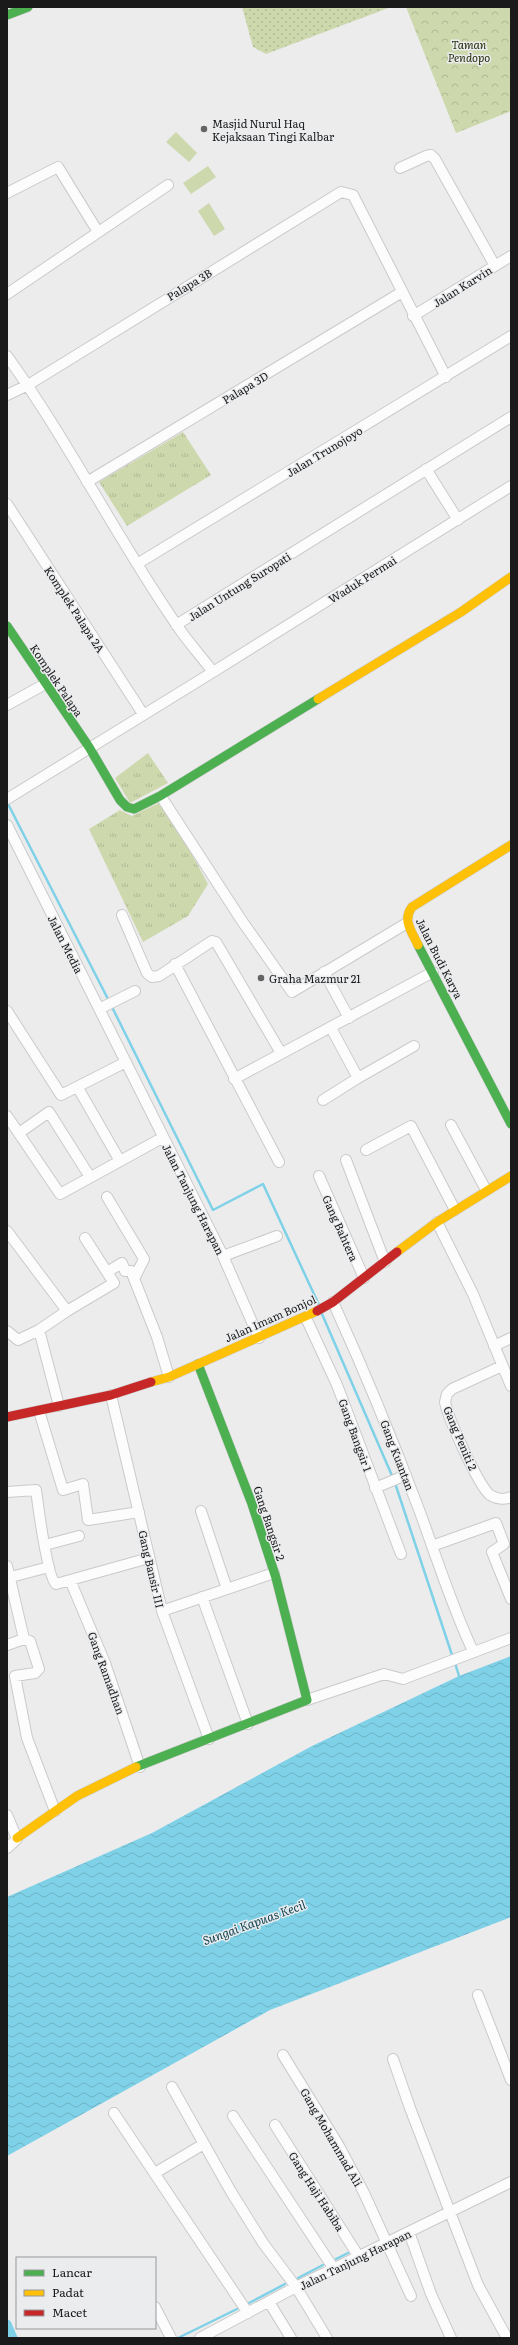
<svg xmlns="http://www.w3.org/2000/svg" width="518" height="2345" font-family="Literata,serif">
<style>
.grass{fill:url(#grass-tufts)}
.park{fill:url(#park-crowns)}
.garden{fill:url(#garden-dots)}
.pitch{fill:#cdd8ad}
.water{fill:url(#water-waves)}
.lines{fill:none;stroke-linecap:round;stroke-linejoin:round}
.stream{stroke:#7fd1e7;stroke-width:2.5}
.canal{stroke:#7fd1e7;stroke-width:9}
.street-casing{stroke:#cacacb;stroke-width:12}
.fast-casing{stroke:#cacacb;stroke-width:10}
.slow-casing{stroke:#cacacb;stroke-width:10}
.jam-casing{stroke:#cacacb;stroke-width:10}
.street{stroke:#fcfcfc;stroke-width:10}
.fast{stroke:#4caf50;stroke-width:9}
.slow{stroke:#ffc107;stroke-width:9}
.jam{stroke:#c62828;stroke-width:9}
.poi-dot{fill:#646464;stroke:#ebecee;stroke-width:1.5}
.labels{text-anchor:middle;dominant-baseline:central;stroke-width:3;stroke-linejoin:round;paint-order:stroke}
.park-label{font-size:11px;font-style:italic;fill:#282f0b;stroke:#ebecee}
.poi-label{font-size:11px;fill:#1a1a1b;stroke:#ebecee;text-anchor:start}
.street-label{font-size:11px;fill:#1a1a1b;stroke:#ebecee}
.water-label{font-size:12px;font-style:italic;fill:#114452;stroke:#ebecee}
</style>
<defs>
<pattern id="grass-tufts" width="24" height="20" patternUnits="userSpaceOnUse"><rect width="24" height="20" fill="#cdd8ad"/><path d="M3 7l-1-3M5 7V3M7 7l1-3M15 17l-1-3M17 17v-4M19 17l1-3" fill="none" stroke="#afb994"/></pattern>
<pattern id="park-crowns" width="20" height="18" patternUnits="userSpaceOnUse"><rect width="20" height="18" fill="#cdd8ad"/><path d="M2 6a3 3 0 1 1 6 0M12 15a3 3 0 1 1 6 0" fill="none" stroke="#afb994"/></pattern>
<pattern id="garden-dots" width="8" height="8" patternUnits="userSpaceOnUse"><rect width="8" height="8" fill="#cdd8ad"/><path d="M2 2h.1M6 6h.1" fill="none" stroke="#afb994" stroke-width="1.8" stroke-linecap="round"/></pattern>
<pattern id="water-waves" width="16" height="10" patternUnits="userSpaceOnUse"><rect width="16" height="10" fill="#7fd1e7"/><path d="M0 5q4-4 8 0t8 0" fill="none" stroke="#6db3c6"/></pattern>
</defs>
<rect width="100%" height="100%" fill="#ececed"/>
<!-- grass -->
<path class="grass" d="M 183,432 L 211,475 L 127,526 L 99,482 Z
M 148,753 L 168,783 L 130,803 L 115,778 Z
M 163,801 L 208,884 L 188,916 L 143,942 L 89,829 L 120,810 L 132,816 Z"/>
<!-- park -->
<path class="park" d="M 406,7 L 511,7 L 511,111 L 456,133 Z"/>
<!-- garden -->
<path class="garden" d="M 242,7 L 391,7 L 266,54 L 253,47 Z"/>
<!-- pitch -->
<path class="pitch" d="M 176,132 L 197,153 L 189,162 L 166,142 Z
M 208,166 L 216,177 L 191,194 L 183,183 Z
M 209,203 L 225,229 L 214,236 L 198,211 Z"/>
<!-- water -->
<path class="water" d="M 511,1656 L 511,1917 L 270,2010 L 7,2156 L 7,1897 L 152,1833 L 312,1746 L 459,1676 Z"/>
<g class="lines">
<!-- stream -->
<path class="stream" d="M 7,802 L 109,1001
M 111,1005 L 213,1210 L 263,1184 L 319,1305
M 322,1314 L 393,1478
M 395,1483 L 453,1658
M 455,1663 L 460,1679
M 336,2259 L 348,2253
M 298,2278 L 323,2265
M 249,2303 L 285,2284
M 178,2338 L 237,2309"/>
<!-- canal -->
<path class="canal" d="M 7,2324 L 13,2338"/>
<!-- street casing -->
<g class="street-casing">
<path id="street" d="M 400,168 L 426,156 L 431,155 L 435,159 L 495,266
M 7,193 L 58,167 L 98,232
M 7,294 L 168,185
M 413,316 L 511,256
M 7,356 C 69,442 116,537 176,624 C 187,641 201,656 213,672 L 7,799
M 7,395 L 28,385 L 341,192 L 353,195 L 446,377
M 426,469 L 458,520
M 87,482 L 402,292
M 7,504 L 143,714
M 137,564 L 511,336
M 176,625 L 511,417
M 213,672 L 511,486
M 7,705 L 45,684
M 164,801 L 242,921 L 292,992 L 407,923
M 7,825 L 223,1256 L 259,1338
M 122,915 L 147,973 L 152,977 L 159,976 L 212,941 L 216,942 L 281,1053
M 175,964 L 279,1162
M 324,972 L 349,1018
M 99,1009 L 135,991
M 7,1011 L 61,1095 L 126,1062
M 358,1078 L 414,1046
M 234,1079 L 433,972
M 78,1088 L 120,1161
M 323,1100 L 358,1078 L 331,1028
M 7,1116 L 60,1194 L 162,1138
M 451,1125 L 486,1190
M 19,1133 L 49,1112 L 90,1177
M 366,1150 L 411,1126 L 455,1210
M 346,1160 L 385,1262
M 319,1176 L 364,1278
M 107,1197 L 144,1259 L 134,1279
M 437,1222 L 473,1294 L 511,1386
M 7,1231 L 67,1311 L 39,1330 L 59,1406
M 223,1256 L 277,1236
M 107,1272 L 122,1263 L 125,1271 L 131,1271 L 157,1337 L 169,1377
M 333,1302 C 364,1370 392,1438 418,1507 C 436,1555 451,1605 473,1651
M 67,1311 L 114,1283 L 85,1238
M 306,1318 L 337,1385 L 401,1554
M 7,1331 L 18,1340 L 39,1330
M 494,1346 L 511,1338
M 502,1366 L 452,1389 L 447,1394 L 445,1402 C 448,1418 478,1485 490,1495 C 496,1499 504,1500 511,1497
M 111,1395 L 162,1611 L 209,1739
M 39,1411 L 63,1490 L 83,1484 L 88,1520 L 139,1512
M 375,1488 L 406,1475
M 7,1492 L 36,1490 C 38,1505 47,1577 56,1584 L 149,1558
M 201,1511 L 227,1589
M 45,1545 L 79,1536
M 432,1546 L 496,1523 L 504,1544 L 492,1552 L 511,1599
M 7,1566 L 24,1639 L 7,1645
M 7,1578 L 49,1567
M 70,1580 L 105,1663 L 140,1767
M 202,1597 L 248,1724
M 162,1611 L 274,1573
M 24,1639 L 30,1641 L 39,1669 L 35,1673 L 15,1676 L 27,1738 L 55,1811
M 307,1700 L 384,1674 L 403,1679 L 511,1638
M 7,1815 L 17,1839 L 7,1848
M 478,1995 L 511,2080
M 283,2055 L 339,2146 L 364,2193 L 411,2296
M 393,2059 L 410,2108 L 478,2285 L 507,2338
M 172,2087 L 230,2190 L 263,2243 L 296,2287 L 327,2338
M 114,2113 L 248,2313
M 233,2116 L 334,2269
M 275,2125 L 359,2257
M 155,2173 L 202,2145
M 409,2232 L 431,2294 L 451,2338
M 269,2302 L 291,2338
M 155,2307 L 171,2338
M 200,2338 L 296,2287 L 511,2182"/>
</g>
<!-- fast casing -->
<g class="fast-casing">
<path id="fast" d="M 7,15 L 28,7
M 7,626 L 89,747 L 120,800 L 127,807 L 134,809 L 160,796 L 318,699
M 418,945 L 511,1124
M 136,1767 L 307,1700 L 276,1578 L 252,1504 L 198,1364"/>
</g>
<!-- slow casing -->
<g class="slow-casing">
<path id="slow" d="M 318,699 L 461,612 L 511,577
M 418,945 C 412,932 402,920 412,907 L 511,845
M 397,1252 L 437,1222 L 511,1176
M 151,1382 L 169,1377 L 317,1311
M 17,1838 L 77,1796 L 136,1767"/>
</g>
<!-- jam casing -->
<g class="jam-casing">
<path id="jam" d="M 317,1311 L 333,1302 L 397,1252
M 7,1417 L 111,1395 L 151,1382"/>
</g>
<!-- street -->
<use href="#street" class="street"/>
<!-- fast -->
<use href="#fast" class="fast"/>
<!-- slow -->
<use href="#slow" class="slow"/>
<!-- jam -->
<use href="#jam" class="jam"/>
</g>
<!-- markers -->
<g class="poi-dot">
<circle cx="204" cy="129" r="4"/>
<circle cx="261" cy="978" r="4"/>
</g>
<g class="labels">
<!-- park labels -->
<g class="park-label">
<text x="469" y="44">Taman<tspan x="469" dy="13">Pendopo</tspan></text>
</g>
<!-- poi labels -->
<g class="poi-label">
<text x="212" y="123">Masjid Nurul Haq<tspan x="212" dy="13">Kejaksaan Tingi Kalbar</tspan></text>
<text x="269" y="978">Graha Mazmur 21</text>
</g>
<!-- street labels -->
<g class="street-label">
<text transform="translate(189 284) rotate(-31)">Palapa 3B</text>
<text transform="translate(462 286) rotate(-32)">Jalan Karvin</text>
<text transform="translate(245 387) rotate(-31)">Palapa 3D</text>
<text transform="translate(324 451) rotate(-31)">Jalan Trunojoyo</text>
<text transform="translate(362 579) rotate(-32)">Waduk Permai</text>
<text transform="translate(239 586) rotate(-32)">Jalan Untung Suropati</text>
<text transform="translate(75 609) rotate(57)">Komplek Palapa 2A</text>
<text transform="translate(57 680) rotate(56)">Komplek Palapa</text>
<text transform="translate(66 944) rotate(63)">Jalan Media</text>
<text transform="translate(440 958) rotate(63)">Jalan Budi Karya</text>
<text transform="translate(194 1199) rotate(63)">Jalan Tanjung Harapan</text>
<text transform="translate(341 1228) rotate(66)">Gang Bahtera</text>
<text transform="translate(270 1318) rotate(-24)">Jalan Imam Bonjol</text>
<text transform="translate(356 1435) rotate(70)">Gang Bangsir 1</text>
<text transform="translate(461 1438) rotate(67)">Gang Peniti 2</text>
<text transform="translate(398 1455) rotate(69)">Gang Kuantan</text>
<text transform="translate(270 1523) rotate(72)">Gang Bangsir 2</text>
<text transform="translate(152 1569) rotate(77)">Gang Bansir III</text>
<text transform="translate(107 1673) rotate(70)">Gang Ramadhan</text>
<text transform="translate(332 2137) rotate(60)">Gang Mohammad Ali</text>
<text transform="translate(317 2191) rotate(57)">Gang Haji Habiba</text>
<text transform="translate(355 2259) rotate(-26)">Jalan Tanjung Harapan</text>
</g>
<!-- water labels -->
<g class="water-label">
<text transform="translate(254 1922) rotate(-20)">Sungai Kapuas Kecil</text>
</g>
</g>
<!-- border -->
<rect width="518" height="2345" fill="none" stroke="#1a1a1b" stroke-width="16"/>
<!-- legend -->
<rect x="16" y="2257" width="140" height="72" fill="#ebecee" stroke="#97989a"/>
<rect x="24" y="2270" width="20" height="6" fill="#4caf50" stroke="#97989a"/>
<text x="52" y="2277" font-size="12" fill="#1a1a1b">Lancar</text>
<rect x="24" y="2290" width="20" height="6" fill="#ffc107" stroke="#97989a"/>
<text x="52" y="2297" font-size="12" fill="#1a1a1b">Padat</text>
<rect x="24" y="2310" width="20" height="6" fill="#c62828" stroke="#97989a"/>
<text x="52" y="2317" font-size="12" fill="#1a1a1b">Macet</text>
</svg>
